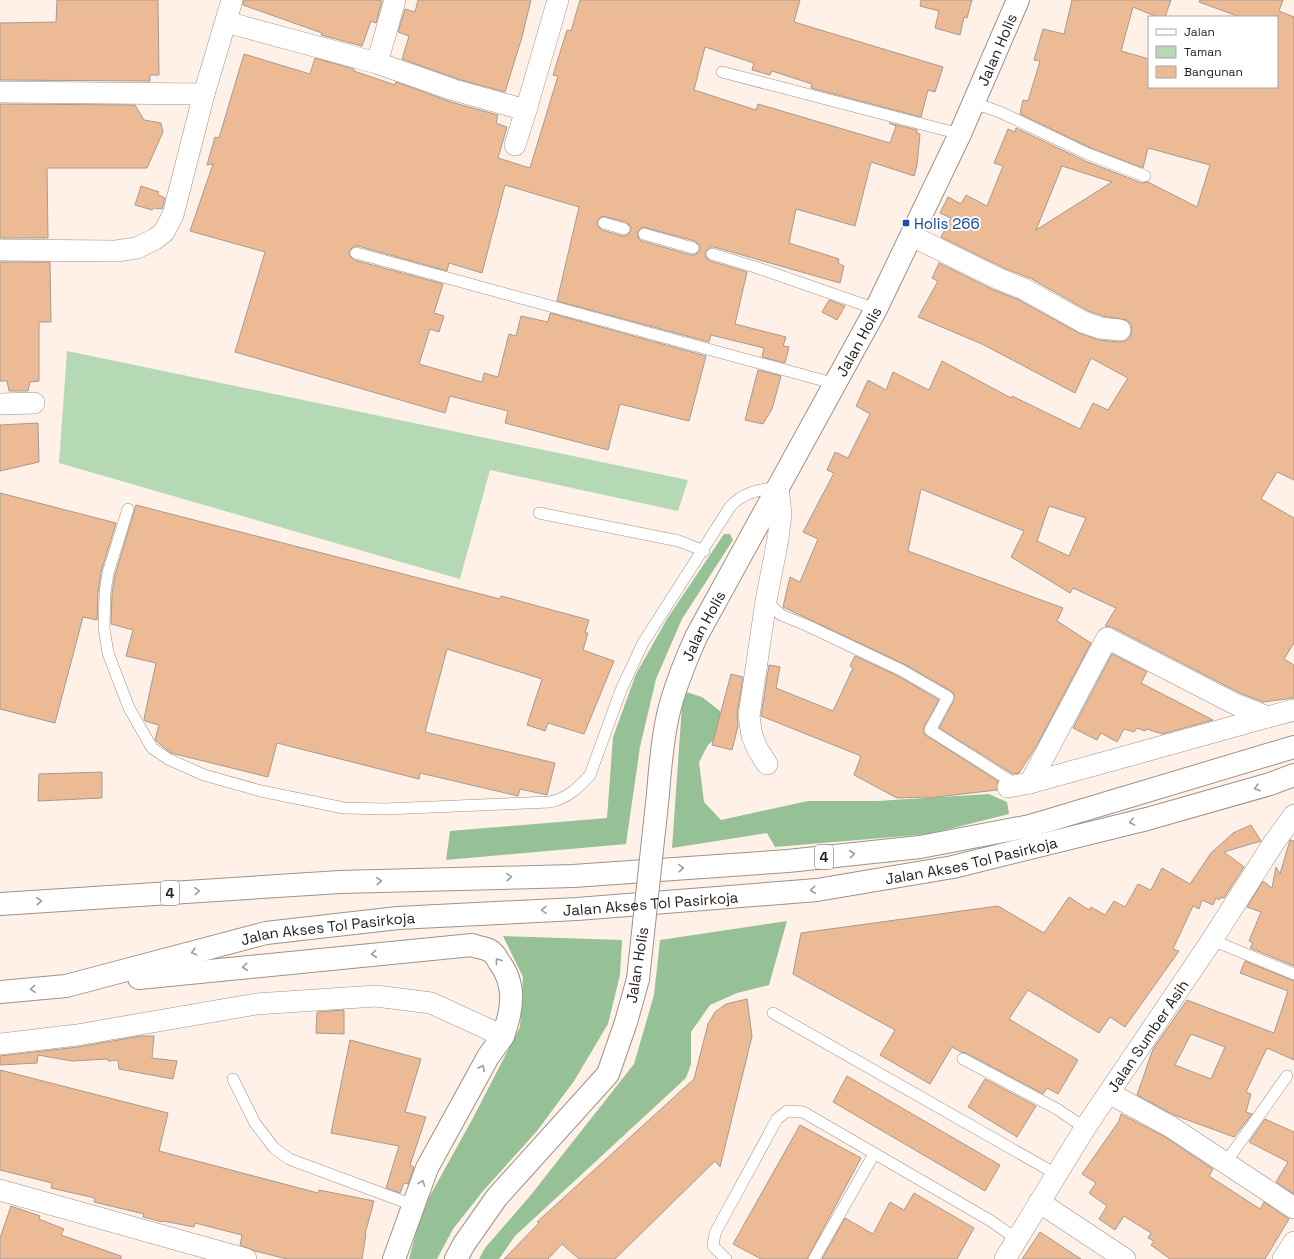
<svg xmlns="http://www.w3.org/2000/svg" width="1294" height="1259" font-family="'Space Grotesk',sans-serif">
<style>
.green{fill:#b4d9b4}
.forest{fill:#96c196}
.building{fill:#ecbb95;stroke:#a69a90;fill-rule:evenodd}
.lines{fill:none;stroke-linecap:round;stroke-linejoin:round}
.service-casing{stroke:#9e9288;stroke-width:12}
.minor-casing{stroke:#9e9288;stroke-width:22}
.tertiary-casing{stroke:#9e9288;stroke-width:24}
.motorway-casing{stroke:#9e9288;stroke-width:24}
.service{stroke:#fff;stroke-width:11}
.minor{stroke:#fff;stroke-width:21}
.tertiary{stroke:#fff;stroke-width:22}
.motorway{stroke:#fff;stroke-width:22}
.tertiary-bridge-casing{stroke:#9e9288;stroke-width:24;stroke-linecap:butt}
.tertiary-bridge{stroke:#fff;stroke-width:22}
.oneway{stroke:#9e9c9a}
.transit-dot{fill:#1a4fb4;stroke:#fff;stroke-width:1.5}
.labels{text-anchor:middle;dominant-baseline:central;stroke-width:4;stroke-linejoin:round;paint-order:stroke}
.shield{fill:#fff;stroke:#686462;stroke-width:1}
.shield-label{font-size:14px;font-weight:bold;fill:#27221f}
.street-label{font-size:15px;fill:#27221f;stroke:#fff}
.transit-label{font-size:15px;fill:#164399;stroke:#fff;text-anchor:start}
</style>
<rect width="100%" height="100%" fill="#fff1e7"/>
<!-- green -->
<path class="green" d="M 67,351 L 688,480 L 678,511 L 490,470 L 460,579 L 59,463 Z"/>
<!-- forest -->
<path class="forest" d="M 724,534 L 730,534 L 733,540 L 682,619 L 656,679 L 640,747 L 626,844 L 446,860 L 450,831 L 607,818 L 613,737 L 636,674 L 667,619 Z
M 683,691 L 702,697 L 720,711 L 723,731 L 708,745 L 699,762 L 704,802 L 721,820 L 808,801 L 877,801 L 989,794 L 1007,802 L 1009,814 L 929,834 L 775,847 L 767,833 L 672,848 Z
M 787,921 L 769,985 L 737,993 L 710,1005 L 691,1032 L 691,1064 L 686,1078 L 515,1236 L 499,1259 L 479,1259 L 485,1248 L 530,1196 L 634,1064 L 654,995 L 660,940 Z
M 503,936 L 622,940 L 620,975 L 608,1024 L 574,1081 L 537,1131 L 483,1191 L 453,1229 L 437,1259 L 409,1259 L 422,1210 L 473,1118 L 520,1027 L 523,977 Z"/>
<!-- building -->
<path class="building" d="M 57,0 L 158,0 L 159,75 L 150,75 L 150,81 L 0,80 L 0,23 L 56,22 Z
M 244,0 L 379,0 L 382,1 L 376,23 L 371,21 L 362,46 L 321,35 L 322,33 L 243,5 Z
M 418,0 L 531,0 L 522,37 L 505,92 L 458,79 L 402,59 L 409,36 L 398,32 L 405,9 L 415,12 Z
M 580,0 L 800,0 L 794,22 L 943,67 L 935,92 L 928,90 L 921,117 L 811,88 L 812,84 L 772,71 L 770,75 L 752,70 L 754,63 L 705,47 L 694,90 L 756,110 L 758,104 L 890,143 L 896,126 L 889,123 L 917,130 L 917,133 L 920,134 L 917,165 L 914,176 L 871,162 L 855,226 L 796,209 L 789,243 L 839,259 L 838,263 L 844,266 L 840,283 L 714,247 L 710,247 L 705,252 L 705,256 L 710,261 L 747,272 L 735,324 L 786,337 L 783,346 L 789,347 L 785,363 L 762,357 L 764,348 L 711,335 L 709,342 L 557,301 L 579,207 L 505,185 L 482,273 L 449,263 L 447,271 L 358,246 L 354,246 L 349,251 L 349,255 L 354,260 L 443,284 L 434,313 L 444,316 L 439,332 L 430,329 L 419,364 L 482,382 L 484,373 L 498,377 L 509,334 L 516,336 L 521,316 L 548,322 L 550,313 L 706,356 L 689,421 L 620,404 L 608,450 L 505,423 L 508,411 L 450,396 L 445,413 L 235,352 L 265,252 L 190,231 L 213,164 L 207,165 L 215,137 L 219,138 L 244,54 L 310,74 L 315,58 L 354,69 L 354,71 L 395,85 L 396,82 L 451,102 L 498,115 L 496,123 L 507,127 L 498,158 L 530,168 L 558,76 L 553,75 L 567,30 L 571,31 ZM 602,216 L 626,222 L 631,227 L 631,231 L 626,236 L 622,236 L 602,230 L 597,225 L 597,221 ZM 643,227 L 695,241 L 700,246 L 700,250 L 695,255 L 691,255 L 642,241 L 639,239 L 637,232 Z
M 921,0 L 972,0 L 967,18 L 964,17 L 960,35 L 935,28 L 939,11 L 920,6 Z
M 1072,0 L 1171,0 L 1165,17 L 1157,17 L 1133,7 L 1121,51 L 1149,59 L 1149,87 L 1277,87 L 1277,15 L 1276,17 L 1240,17 L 1199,2 L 1200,0 L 1283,0 L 1279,11 L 1294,17 L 1294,480 L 1277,472 L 1261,499 L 1294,518 L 1294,643 L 1284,659 L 1294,665 L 1294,698 L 1263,702 L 1240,693 L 1112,627 L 1105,626 L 1116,608 L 1073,588 L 1070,593 L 1011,557 L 1024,531 L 921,489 L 908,551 L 1063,608 L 1057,621 L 1091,643 L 1037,745 L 1019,773 L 1013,774 L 939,728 L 954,700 L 954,694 L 951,691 L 904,664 L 783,607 L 790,577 L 800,582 L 818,539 L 803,532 L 834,473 L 827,470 L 835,452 L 848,458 L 870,414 L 856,406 L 868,380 L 886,390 L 893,372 L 929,390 L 942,361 L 1011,398 L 1012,396 L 1080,429 L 1093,403 L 1108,410 L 1128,378 L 1091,358 L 1075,393 L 982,344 L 918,317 L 938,281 L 932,278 L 939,263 L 994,290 L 1019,300 L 1079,333 L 1099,340 L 1119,342 L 1125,341 L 1130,337 L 1132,331 L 1131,325 L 1127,320 L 1103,316 L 1088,311 L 1030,278 L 1004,268 L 941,237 L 951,218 L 940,213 L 948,197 L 961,204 L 966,195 L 987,206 L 1003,166 L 994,163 L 1008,129 L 1015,132 L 1016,128 L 1085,161 L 1142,183 L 1148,182 L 1197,207 L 1210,165 L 1148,148 L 1143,168 L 1091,148 L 1020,114 L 1023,100 L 1028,101 L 1040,61 L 1034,60 L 1043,29 L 1064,34 ZM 1062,166 L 1112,182 L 1036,230 ZM 1049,506 L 1086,518 L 1069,556 L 1037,541 Z
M 0,104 L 135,105 L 144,120 L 161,123 L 163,132 L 147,168 L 47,168 L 48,238 L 0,238 Z
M 141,186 L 159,192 L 157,194 L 165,198 L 162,209 L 154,208 L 152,210 L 135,205 Z
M 0,262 L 50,262 L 51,322 L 39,322 L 39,381 L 30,382 L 28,391 L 9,391 L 7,381 L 0,381 Z
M 829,300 L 845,306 L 837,320 L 822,312 Z
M 758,370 L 781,376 L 772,409 L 763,424 L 745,420 Z
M 38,423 L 39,462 L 0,471 L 0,425 Z
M 0,493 L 116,523 L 101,572 L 98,592 L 97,620 L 83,617 L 55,723 L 0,709 Z
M 136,505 L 500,599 L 501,596 L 589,620 L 585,633 L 588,633 L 583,650 L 614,661 L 584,734 L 548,723 L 545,731 L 527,725 L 542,679 L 447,649 L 425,732 L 555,763 L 547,795 L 520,789 L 518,796 L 420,773 L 419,779 L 277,743 L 268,777 L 171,753 L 155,740 L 159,725 L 145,721 L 144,719 L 156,663 L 126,656 L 133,630 L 111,624 L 112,593 L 115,575 Z
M 1112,654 L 1147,672 L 1141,683 L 1213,720 L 1162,734 L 1147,729 L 1145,731 L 1137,728 L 1134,732 L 1124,729 L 1117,742 L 1101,733 L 1097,740 L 1073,728 Z
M 855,656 L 898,676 L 939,700 L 924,727 L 924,734 L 998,781 L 997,790 L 928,798 L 926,797 L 897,798 L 854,775 L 861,756 L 761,716 L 769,665 L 780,667 L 776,688 L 833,711 L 853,668 L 850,666 Z
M 731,674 L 743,677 L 737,714 L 738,726 L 732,750 L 712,745 Z
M 102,772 L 102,798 L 38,801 L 39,774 Z
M 1251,825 L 1261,841 L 1224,852 L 1244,867 L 1224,898 L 1221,897 L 1219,900 L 1216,898 L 1213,905 L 1202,900 L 1199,909 L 1193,906 L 1173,949 L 1179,951 L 1125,1027 L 1110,1017 L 1099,1033 L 1028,990 L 1009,1019 L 1078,1060 L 1058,1094 L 1047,1088 L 1043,1094 L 966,1053 L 961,1052 L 952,1047 L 930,1084 L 880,1055 L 895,1030 L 793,974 L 801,933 L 998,906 L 1044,933 L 1069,897 L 1089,910 L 1091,907 L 1105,915 L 1114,901 L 1125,907 L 1138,884 L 1151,890 L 1162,868 L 1190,884 L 1211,853 L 1233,833 Z
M 1290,840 L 1294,841 L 1294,966 L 1250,948 L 1253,943 L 1249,941 L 1261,912 L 1247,907 L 1263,881 L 1272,888 L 1276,867 L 1280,874 Z
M 1245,961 L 1294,981 L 1294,1060 L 1267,1048 L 1246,1092 L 1251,1094 L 1246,1112 L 1252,1114 L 1234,1137 L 1174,1115 L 1137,1095 L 1153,1049 L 1187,1000 L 1274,1033 L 1288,991 L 1240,973 ZM 1191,1034 L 1225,1047 L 1211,1079 L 1175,1065 Z
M 747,999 L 752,1036 L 720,1167 L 715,1161 L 615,1259 L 579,1259 L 562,1244 L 548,1259 L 504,1259 L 539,1223 L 537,1222 L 694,1079 L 708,1024 L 715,1012 L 726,1004 Z
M 344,1010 L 344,1034 L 316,1033 L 317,1012 Z
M 141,1036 L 154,1036 L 152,1058 L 177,1061 L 173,1079 L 119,1069 L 118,1060 L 108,1061 L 108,1059 L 72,1061 L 38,1055 L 37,1063 L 0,1065 L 0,1056 L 78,1047 Z
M 350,1040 L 421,1059 L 405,1112 L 426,1117 L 410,1165 L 414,1167 L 408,1184 L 404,1183 L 400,1193 L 386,1188 L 399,1146 L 331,1133 Z
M 0,1070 L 168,1113 L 159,1151 L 318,1193 L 319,1190 L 374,1201 L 365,1234 L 366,1234 L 362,1259 L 287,1259 L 255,1251 L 240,1245 L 242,1235 L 195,1223 L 194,1227 L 163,1221 L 162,1222 L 143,1217 L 144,1214 L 94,1202 L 95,1198 L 51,1188 L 52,1183 L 0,1170 Z
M 847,1076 L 1000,1165 L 985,1191 L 833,1102 Z
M 985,1079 L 1036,1106 L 1017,1137 L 968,1107 Z
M 1121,1114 L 1165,1137 L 1213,1169 L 1209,1176 L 1260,1209 L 1264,1202 L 1289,1219 L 1265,1259 L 1170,1259 L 1151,1245 L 1154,1241 L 1148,1238 L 1151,1233 L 1124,1216 L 1115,1230 L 1099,1219 L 1107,1206 L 1089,1193 L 1096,1183 L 1082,1174 L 1119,1121 Z
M 1265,1119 L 1294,1132 L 1294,1194 L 1276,1182 L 1288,1162 L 1249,1142 Z
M 800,1125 L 861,1158 L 807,1259 L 761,1259 L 733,1244 Z
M 914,1193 L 974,1228 L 957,1259 L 822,1259 L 845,1218 L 873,1234 L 890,1202 L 904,1210 Z
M 11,1206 L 40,1216 L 39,1219 L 64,1229 L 61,1235 L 121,1256 L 121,1259 L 0,1259 L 0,1238 Z
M 1040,1232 L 1081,1259 L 1022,1259 Z"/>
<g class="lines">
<!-- service casing -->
<g class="service-casing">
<path id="service" d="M 722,72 L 960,134
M 974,103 L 1000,112 L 1088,154 L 1145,176
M 604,223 L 624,229
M 644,234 L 693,248
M 356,253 L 836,384
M 712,254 L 755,267 L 876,309
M 128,509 L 108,573 L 105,592 L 104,628 L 108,653 L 129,708 L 152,748 L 168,759 L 204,775 L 261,791 L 344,808 L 385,809 L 550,802 C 568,798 578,788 590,775 L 621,690 L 643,643 L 730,507 C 742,492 760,490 778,487
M 539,513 L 679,541 L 704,551
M 766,601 L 781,615 L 806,625 L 901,670 L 948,697 L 930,730 L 1017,785
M 1212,940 L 1294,974
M 773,1013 L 1056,1174
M 963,1059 L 1057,1109 L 1085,1128
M 233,1079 L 255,1123 L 274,1148 L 289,1159 L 413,1205
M 1226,1162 L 1287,1076
M 726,1259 L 713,1246 L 715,1233 L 777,1119 L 787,1111 L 803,1112 L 991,1221 L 1018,1240
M 814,1259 L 874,1154"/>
</g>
<!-- minor casing -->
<g class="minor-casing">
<g id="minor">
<path d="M 226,22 L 377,63 L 454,90 L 526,110 L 558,0"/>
<path d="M 377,63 L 395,0"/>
<path d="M 0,92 L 204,94"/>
<path d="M 515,145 L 526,110"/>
<path d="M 912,236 L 999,279 L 1024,289 L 1083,322 L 1100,328 L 1120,330"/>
<path d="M 0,250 L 116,251 L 137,248 L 155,239 L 164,232 L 173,215 L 204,94 L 232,0"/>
<path d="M 0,404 L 34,403"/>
<path d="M 767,764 L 758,750 L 752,736 L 749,716 L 766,601 L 778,539 L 781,514 L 778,487"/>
<path d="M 1030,783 L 1107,638 L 1235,704 L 1268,717 L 1294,710"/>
<path d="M 1008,787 L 1030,783 L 1268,717"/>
<path d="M 0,1044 L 77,1035 L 256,1004 L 376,996 L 431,1003 L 503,1036"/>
<path d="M 1109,1093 L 1171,1127 L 1294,1208"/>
<path d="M 0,1190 L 246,1259"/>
<path d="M 1039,1202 L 1125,1259"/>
<path id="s1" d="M 1005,1259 L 1085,1128 L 1212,940 L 1273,844 L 1294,815"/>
<path d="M 1283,1259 L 1294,1242"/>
</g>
</g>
<!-- tertiary casing -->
<g class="tertiary-casing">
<g id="tertiary">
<path id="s2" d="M 658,794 C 660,768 662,741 668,715 C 674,688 685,662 696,637 L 876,309 L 960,134 L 1018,0"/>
<path d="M 394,1259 L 427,1168 L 488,1057 L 503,1036"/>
<path d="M 456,1259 L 464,1244 L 497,1197 L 608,1074 L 626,1022 L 638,979"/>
</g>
</g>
<!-- motorway casing -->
<g class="motorway-casing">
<g id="motorway">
<path d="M 0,904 L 340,882 L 573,876 L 788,861 L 920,847 L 1030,826 L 1294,747"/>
<path d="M 139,978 L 472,945 C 477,947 484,948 489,950 C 493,952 497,958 499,962 C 517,985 512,1011 503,1036"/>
<path id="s3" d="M 0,992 L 66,986 L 266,933 L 398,918 L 577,909 L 817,890 L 953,867 L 1147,819 L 1270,784 L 1294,775"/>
</g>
</g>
<!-- service -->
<use href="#service" class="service"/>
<!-- minor -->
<use href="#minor" class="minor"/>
<!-- tertiary -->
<use href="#tertiary" class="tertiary"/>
<!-- motorway -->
<use href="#motorway" class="motorway"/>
<!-- tertiary-bridge casing -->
<g class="tertiary-bridge-casing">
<path id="tertiary-bridge" d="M 638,979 L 658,794"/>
</g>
<!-- tertiary-bridge -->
<use href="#tertiary-bridge" class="tertiary-bridge"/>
</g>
<!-- one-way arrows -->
<defs><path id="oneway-chevron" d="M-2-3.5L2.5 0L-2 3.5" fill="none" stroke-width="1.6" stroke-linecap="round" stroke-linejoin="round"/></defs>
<g class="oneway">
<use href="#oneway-chevron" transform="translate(1257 788) rotate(164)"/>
<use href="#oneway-chevron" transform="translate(1132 822) rotate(166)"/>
<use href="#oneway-chevron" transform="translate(852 854) rotate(-6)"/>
<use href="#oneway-chevron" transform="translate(681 868) rotate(-4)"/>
<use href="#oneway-chevron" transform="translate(509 877) rotate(-2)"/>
<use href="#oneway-chevron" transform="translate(379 881) rotate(-2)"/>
<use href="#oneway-chevron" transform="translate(813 890) rotate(174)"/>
<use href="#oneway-chevron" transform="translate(197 891) rotate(-4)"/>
<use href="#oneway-chevron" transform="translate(39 901) rotate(-4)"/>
<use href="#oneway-chevron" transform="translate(544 910) rotate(177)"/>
<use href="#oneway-chevron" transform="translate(194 952) rotate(165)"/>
<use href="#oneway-chevron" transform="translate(374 954) rotate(174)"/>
<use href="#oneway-chevron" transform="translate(498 961) rotate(-126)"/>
<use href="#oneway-chevron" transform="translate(245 967) rotate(174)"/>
<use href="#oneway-chevron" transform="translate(33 989) rotate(175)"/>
<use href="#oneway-chevron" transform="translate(482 1068) rotate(-61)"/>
<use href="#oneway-chevron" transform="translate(422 1183) rotate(-70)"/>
</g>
<!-- markers -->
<rect class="transit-dot" x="902" y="219" width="8" height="8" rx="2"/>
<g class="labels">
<!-- shield labels -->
<g class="shield">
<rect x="815" y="845" width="18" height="24" rx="3"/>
<rect x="161" y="881" width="18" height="24" rx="3"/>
</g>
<g class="shield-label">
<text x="824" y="857">4</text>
<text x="170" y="893">4</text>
</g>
<!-- street labels -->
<g class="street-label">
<text stroke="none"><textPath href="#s2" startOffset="823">Jalan Holis</textPath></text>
<text stroke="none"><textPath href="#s2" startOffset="500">Jalan Holis</textPath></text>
<text stroke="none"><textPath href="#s2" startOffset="176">Jalan Holis</textPath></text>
<text stroke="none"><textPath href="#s3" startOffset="983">Jalan Akses Tol Pasirkoja</textPath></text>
<text stroke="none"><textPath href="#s3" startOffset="659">Jalan Akses Tol Pasirkoja</textPath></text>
<text stroke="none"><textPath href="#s3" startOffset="335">Jalan Akses Tol Pasirkoja</textPath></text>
<text transform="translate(637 965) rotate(-81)">Jalan Holis</text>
<text stroke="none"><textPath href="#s1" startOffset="265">Jalan Sumber Asih</textPath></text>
</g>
<!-- transit labels -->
<g class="transit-label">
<text x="914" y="223">Holis 266</text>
</g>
</g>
<!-- legend -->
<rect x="1148" y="16" width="130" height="72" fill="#ffffff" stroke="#a9a7a5"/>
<rect x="1156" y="29" width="20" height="6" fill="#ffffff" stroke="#a9a7a5"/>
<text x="1184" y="36" font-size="12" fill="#27221f">Jalan</text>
<rect x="1156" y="46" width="20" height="12" fill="#b4d9b4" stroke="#a9a7a5"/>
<text x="1184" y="56" font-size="12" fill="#27221f">Taman</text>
<rect x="1156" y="66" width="20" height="12" fill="#ecbb95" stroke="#a9a7a5"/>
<text x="1184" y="76" font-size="12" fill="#27221f">Bangunan</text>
</svg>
